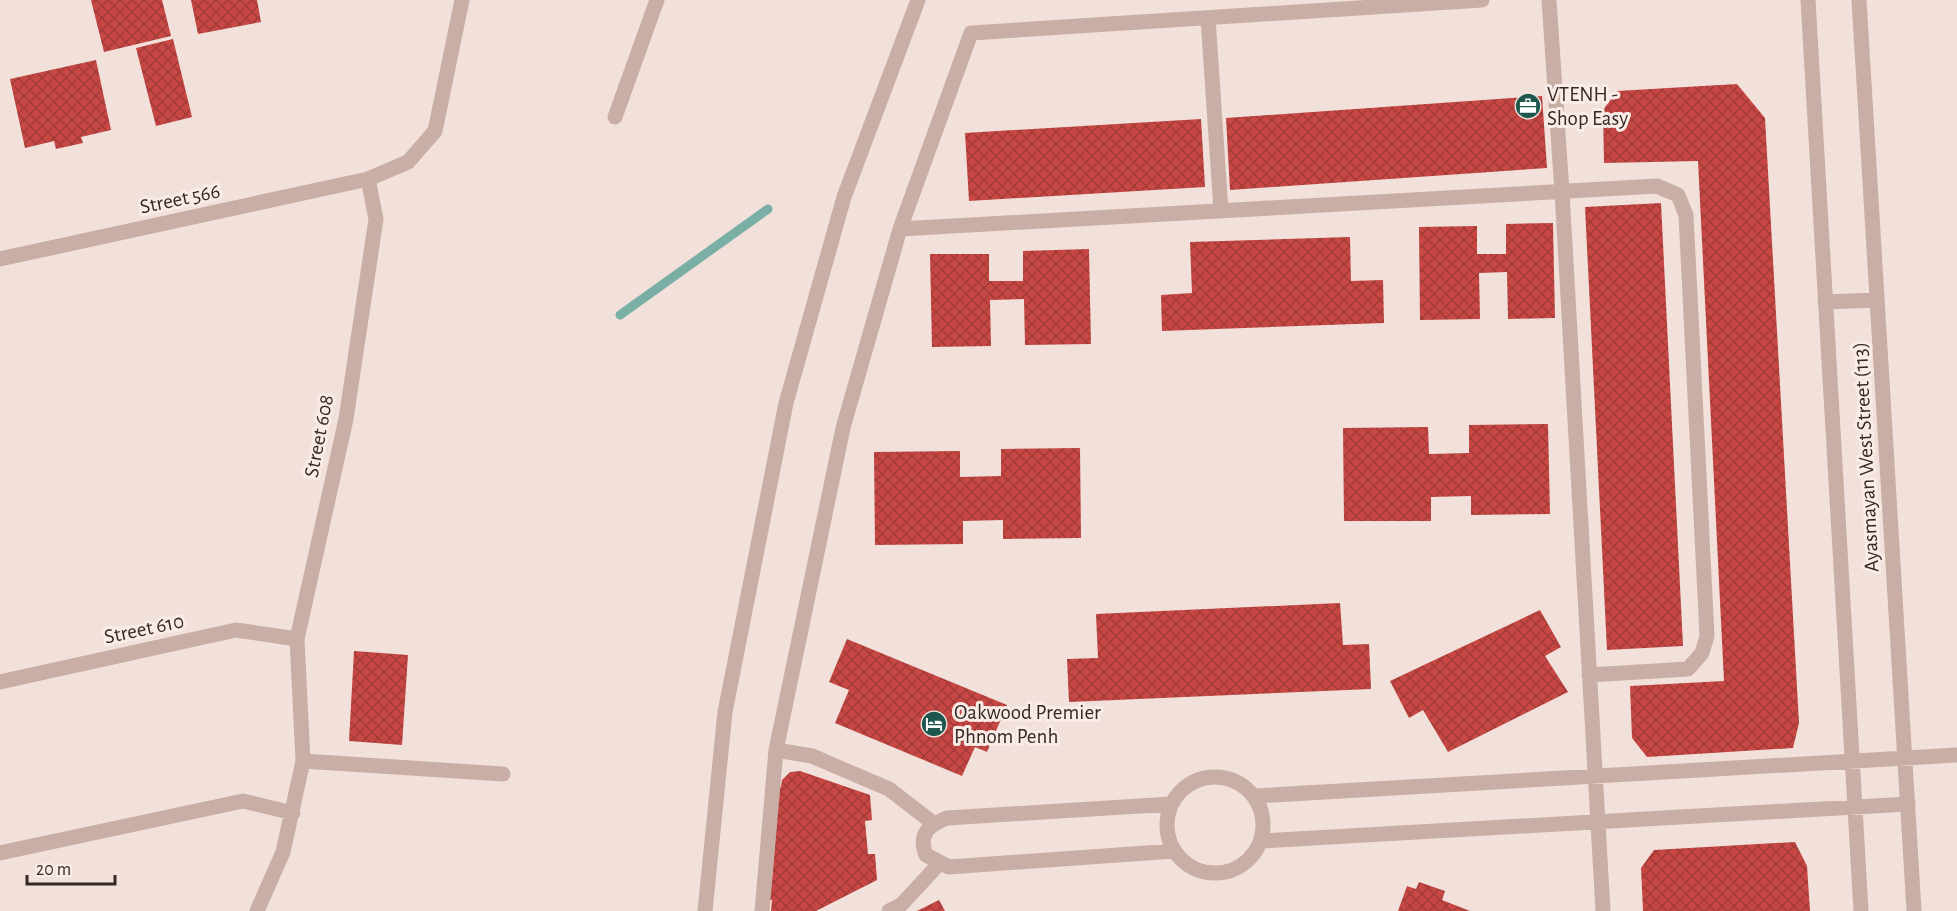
<svg xmlns="http://www.w3.org/2000/svg" width="1957" height="911" font-family="'Alegreya Sans',sans-serif">
<style>
.lines{fill:none;stroke-linecap:round;stroke-linejoin:round}
.stream{stroke:#79afa5;stroke-width:9}
.building{fill:url(#building-cross-hatch)}
.minor{stroke:#c9aea6;stroke-width:15}
.labels{text-anchor:middle;dominant-baseline:central;stroke-width:6;stroke-linejoin:round;paint-order:stroke}
.poi-label{font-size:21px;fill:#352827;stroke:#f9ece6;text-anchor:start}
.street-label{font-size:21px;fill:#352827;stroke:#f9ece6}
</style>
<defs>
<pattern id="building-cross-hatch" width="8" height="8" patternUnits="userSpaceOnUse" patternTransform="scale(1.5)"><rect width="8" height="8" fill="#c64743"/><path d="M0 0l8 8M0 8l8-8" fill="none" stroke="#a23b38"/></pattern>
</defs>
<rect width="100%" height="100%" fill="#f1e1da"/>
<g class="lines">
<!-- stream -->
<path class="stream" d="M 620,315 L 768,209"/>
</g>
<!-- building -->
<path class="building" d="M 91,0 L 162,0 L 171,36 L 104,52 Z
M 191,0 L 257,0 L 261,22 L 198,34 Z
M 173,39 L 192,117 L 156,126 L 136,48 Z
M 96,60 L 111,130 L 81,137 L 83,143 L 56,149 L 54,141 L 25,148 L 10,79 Z
M 1737,84 L 1765,118 L 1799,723 L 1793,748 L 1647,757 L 1632,738 L 1630,686 L 1724,681 L 1698,161 L 1604,163 L 1603,110 L 1617,91 Z
M 1542,96 L 1547,168 L 1230,190 L 1226,118 Z
M 1201,119 L 1205,187 L 969,201 L 965,133 Z
M 1661,203 L 1683,646 L 1607,650 L 1585,207 Z
M 1553,223 L 1555,318 L 1508,319 L 1507,272 L 1479,273 L 1480,319 L 1420,320 L 1419,227 L 1477,226 L 1477,254 L 1506,254 L 1506,224 Z
M 1350,237 L 1351,281 L 1383,280 L 1384,323 L 1162,331 L 1161,295 L 1192,293 L 1190,242 Z
M 1089,249 L 1091,344 L 1025,345 L 1024,299 L 990,300 L 991,346 L 932,347 L 930,254 L 989,254 L 989,281 L 1023,281 L 1023,251 Z
M 1548,424 L 1550,514 L 1471,515 L 1471,496 L 1431,497 L 1431,521 L 1344,521 L 1343,428 L 1428,427 L 1429,454 L 1469,453 L 1469,425 Z
M 1080,448 L 1081,538 L 1003,539 L 1003,520 L 963,521 L 963,544 L 875,545 L 874,452 L 960,451 L 960,477 L 1001,476 L 1001,449 Z
M 1340,603 L 1343,645 L 1369,644 L 1371,689 L 1069,702 L 1067,659 L 1098,658 L 1096,614 Z
M 1540,610 L 1561,647 L 1545,656 L 1568,692 L 1448,752 L 1423,710 L 1409,718 L 1390,681 Z
M 847,639 L 1007,705 L 987,752 L 975,747 L 962,776 L 835,723 L 849,690 L 829,682 Z
M 354,651 L 408,655 L 402,745 L 349,741 Z
M 800,771 L 870,795 L 872,820 L 865,821 L 868,854 L 875,854 L 877,880 L 816,911 L 771,911 L 772,900 L 767,900 L 769,879 L 772,879 L 777,810 L 775,786 L 781,787 L 782,780 L 790,772 Z
M 1795,842 L 1807,866 L 1810,911 L 1643,911 L 1641,868 L 1654,850 Z
M 1419,882 L 1445,891 L 1442,900 L 1470,911 L 1398,911 L 1407,886 L 1416,889 Z
M 939,900 L 945,911 L 917,911 Z"/>
<g class="lines">
<!-- minor -->
<path class="minor" d="M 1549,0 L 1562,192 L 1603,911
M 1808,0 L 1861,911
M 1859,0 L 1914,911
M 1208,18 L 1221,211
M 615,117 L 657,0
M 900,229 L 1657,186 L 1678,195 L 1686,215 L 1707,636 L 1702,653 L 1688,669 L 1589,675
M 0,259 L 368,179 L 408,162 L 435,131 L 462,0
M 1825,302 L 1877,300
M 0,682 L 236,630 L 297,639
M 776,750 L 812,756 L 889,789 L 933,823
M 303,761 L 503,774
M1167 825a48 48 0 1 1 96 0a48 48 0 1 1-96 0Z
M 1255,796 L 1957,755
M 1171,804 L 947,818 C 928,825 918,835 926,855 L 949,867 L 1174,851
M 1261,841 L 1908,804
M 0,853 L 243,801 L 293,813
M 257,911 L 283,852 L 303,761 L 297,639 L 346,419 L 376,219 L 368,179
M 705,911 L 725,712 L 786,403 L 844,197 L 918,0
M 762,911 L 776,750 L 843,428 L 900,229 L 971,33 L 1482,0
M 889,911 L 901,905 L 939,864"/>
</g>
<!-- icons -->
<defs>
<g id="office-disc" transform="scale(1.35)"><circle r="9.5" fill="#1d574e" stroke="#f9ece6"/><path d="M-6-3h4V-5.5h4V-3h4V5H-6ZM-1-4.5V-3h2v-1.5ZM-6 0V1H6V0Z" fill="#fff"/></g>
<g id="hotel-disc" transform="scale(1.35)"><circle r="9.5" fill="#1d574e" stroke="#f9ece6"/><path d="M-6-4.5h1.5V1H6V5H4.5V3h-9V5H-6ZM-4 0a1.8 1.8 0 1 1 3.6 0ZM.5 0V-2.5h3Q6-2.5 6 0Z" fill="#fff"/></g>
</defs>
<g fill-rule="evenodd">
<use href="#office-disc" x="1528" y="106"/>
<use href="#hotel-disc" x="934" y="724"/>
</g>
<g class="labels">
<!-- poi labels -->
<g class="poi-label">
<text x="1547" y="94">VTENH -<tspan x="1547" dy="24">Shop Easy</tspan></text>
<text x="954" y="712">Oakwood Premier<tspan x="954" dy="24">Phnom Penh</tspan></text>
</g>
<!-- street labels -->
<g class="street-label">
<text transform="translate(180 199) rotate(-12)">Street 566</text>
<text transform="translate(319 436) rotate(-79)">Street 608</text>
<text transform="translate(1866 457) rotate(-93)">Ayasmayan West Street (113)</text>
<text transform="translate(144 629) rotate(-12)">Street 610</text>
</g>
</g>
<!-- scale -->
<path d="M27 875v9h88v-9" fill="none" stroke="#352827" stroke-width="3"/>
<text x="36" y="875" font-size="18" fill="#352827" stroke="#f9ece6" stroke-width="4.5" paint-order="stroke">20 m</text>
</svg>
